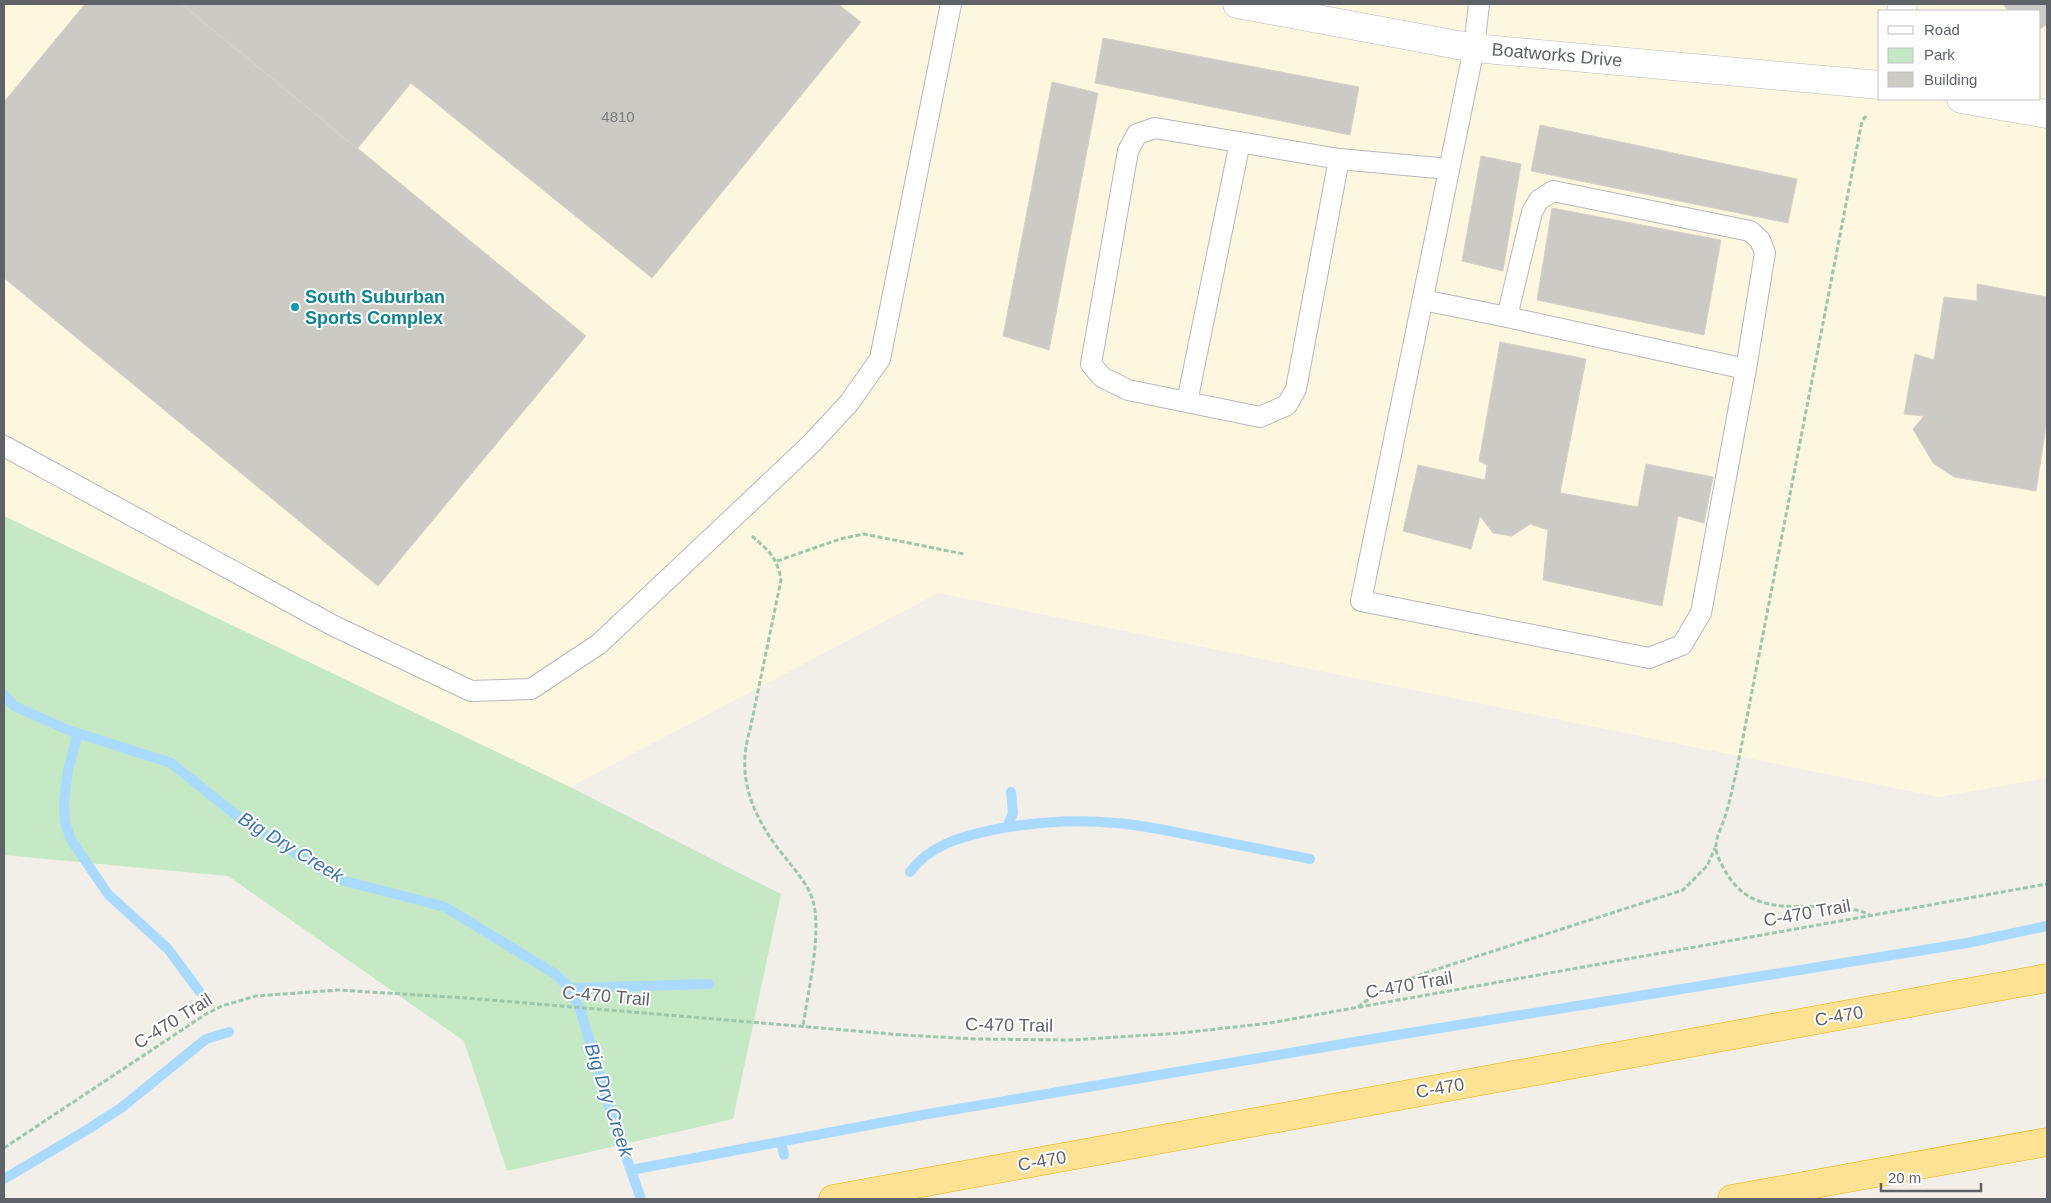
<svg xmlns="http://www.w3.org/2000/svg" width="2051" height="1203" font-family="Arial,sans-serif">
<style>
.commercial{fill:#fef7e0;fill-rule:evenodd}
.green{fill:#c5e8c5}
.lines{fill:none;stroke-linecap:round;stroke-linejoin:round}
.stream{stroke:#aadaff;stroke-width:10}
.building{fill:#cccac5;stroke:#d6d1c6}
.lane-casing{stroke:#b5b8bc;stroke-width:22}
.street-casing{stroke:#b5b8bc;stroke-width:29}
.highway-casing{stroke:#f9ab00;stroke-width:29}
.path{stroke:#9cc7a9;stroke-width:3;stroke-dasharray:5 2.5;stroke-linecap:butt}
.lane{stroke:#fff;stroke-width:20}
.street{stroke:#fff;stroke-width:28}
.highway{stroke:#fde293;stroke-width:28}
.culture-dot{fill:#0f9aa8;stroke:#fff;stroke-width:2}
.labels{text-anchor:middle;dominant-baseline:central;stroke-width:4;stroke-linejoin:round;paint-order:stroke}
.number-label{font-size:15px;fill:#7a7d7f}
.street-label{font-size:18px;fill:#5f6368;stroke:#fff}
.culture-label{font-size:18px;font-weight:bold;fill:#0d838f;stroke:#fff;text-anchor:start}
.water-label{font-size:19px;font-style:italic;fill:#4174aa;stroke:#fff}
</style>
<rect width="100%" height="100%" fill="#f1efe8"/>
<!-- commercial -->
<path class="commercial" d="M 4,4 L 2047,4 L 2047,778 L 1939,797 L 938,593 L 570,787 L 4,516 ZM 1880,11 L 2040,11 L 2040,99 L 1880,99 Z"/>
<!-- green -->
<path class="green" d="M 4,516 L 570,787 L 781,894 L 733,1119 L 507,1171 L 464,1041 L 228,876 L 4,855 Z"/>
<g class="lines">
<!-- stream -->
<path class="stream" d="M 4,695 L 14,706 L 68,730 L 171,763 L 240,818 L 337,879 L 445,907 L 555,974 L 570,988 L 581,1012 L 614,1123 L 641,1199
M 78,733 L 68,770 L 64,801 L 65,822 L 71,840 L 108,894 L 168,949 L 199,991
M 1007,827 L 1013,813 L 1011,792
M 910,872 C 930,845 960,837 992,830 C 1033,822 1074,819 1116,823 C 1143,825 1169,831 1195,836 C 1233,844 1271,851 1310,859
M 570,988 L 709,984
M 781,1142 L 784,1155
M 631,1170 L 922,1115 L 1372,1039 L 1967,943 L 2047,926
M 4,1179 L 85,1131 L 121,1108 L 206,1039 L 229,1032"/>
</g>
<!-- building -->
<path class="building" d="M 85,4 L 182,4 L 586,336 L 378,586 L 4,278 L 4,102 Z
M 181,4 L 838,4 L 861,22 L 652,278 L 411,83 L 357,149 Z
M 2003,4 L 2047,4 L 2047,24 L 2040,29 L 2040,11 L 2008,11 Z
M 1103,38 L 1359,87 L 1350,135 L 1095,83 Z
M 1052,82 L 1098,93 L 1049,350 L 1003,336 Z
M 1540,125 L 1797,179 L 1788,223 L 1531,171 Z
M 1481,156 L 1521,164 L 1503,271 L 1462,261 Z
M 1552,208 L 1721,240 L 1704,335 L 1537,300 Z
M 1977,284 L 2047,297 L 2047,420 L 2036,491 L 1954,477 L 1933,463 L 1913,429 L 1924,416 L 1904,414 L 1915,354 L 1934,360 L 1944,297 L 1977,301 Z
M 1500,342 L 1586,359 L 1560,493 L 1638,507 L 1646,464 L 1713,477 L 1704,523 L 1678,516 L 1662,606 L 1543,580 L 1548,530 L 1530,524 L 1512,536 L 1493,533 L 1480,516 L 1471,549 L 1403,531 L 1418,465 L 1485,480 L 1487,465 L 1479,461 Z"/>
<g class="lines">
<!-- lane casing -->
<g class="lane-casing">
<path id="lane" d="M 1339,159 L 1296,389 L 1287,405 L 1260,417 L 1128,390 L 1102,377 L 1091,364 L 1128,151 L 1137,134 L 1155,128 L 1339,159 L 1449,169
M 1423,300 L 1507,317 L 1532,212 L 1539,200 L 1553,191 L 1750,231 L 1760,240 L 1765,253 L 1746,369 L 1701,613 L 1682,645 L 1649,658 L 1361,601 L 1474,48 L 1479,4
M 1507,317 L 1746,369
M 1187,402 L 1240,142
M 4,446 L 334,626 L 471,691 L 531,689 L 599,644 L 738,513 L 811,444 L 849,403 L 880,359 L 951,4"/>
</g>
<!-- street casing -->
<g class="street-casing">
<path id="street" d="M 1237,4 L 1474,48 L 1880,85
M 1901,11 L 1903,4
M 1961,99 L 2047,114"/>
</g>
<!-- highway casing -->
<g class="highway-casing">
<path id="highway" d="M 833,1199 L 2047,978
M 1732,1199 L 2047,1142"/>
</g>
<!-- path -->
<path class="path" d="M 1866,116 L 1862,121 L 1737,769 C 1733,785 1730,801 1725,817 C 1722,826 1716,837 1716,846 C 1715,854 1723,867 1727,874 C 1761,929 1822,892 1870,915
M 752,536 C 769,551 777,557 781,580 L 750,730 C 735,778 754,819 784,856 C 795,870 808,884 813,901 C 822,932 808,992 803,1026
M 777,561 L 840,539 L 864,534 L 964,554
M 1358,1007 L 1378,992 L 1425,973 L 1683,890 L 1707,866 L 1715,848
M 4,1148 L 206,1014 L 222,1006 L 256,996 L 338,990 L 467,998 L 903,1035 L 976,1039 L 1071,1040 L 1181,1033 L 1270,1023 L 2047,884"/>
<!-- lane -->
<use href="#lane" class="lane"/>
<!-- street -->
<use href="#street" class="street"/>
<!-- highway -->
<use href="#highway" class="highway"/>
</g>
<!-- markers -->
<circle class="culture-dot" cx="295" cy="307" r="5"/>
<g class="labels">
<!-- number labels -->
<g class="number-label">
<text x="618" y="116">4810</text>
</g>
<!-- street labels -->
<g class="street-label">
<text transform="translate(1557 55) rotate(5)">Boatworks Drive</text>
<text transform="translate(1807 913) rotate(-10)">C-470 Trail</text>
<text transform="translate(1409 985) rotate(-10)">C-470 Trail</text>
<text transform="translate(606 996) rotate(5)">C-470 Trail</text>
<text transform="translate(1839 1016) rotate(-10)">C-470</text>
<text transform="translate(173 1021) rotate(-32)">C-470 Trail</text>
<text transform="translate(1009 1025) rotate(1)">C-470 Trail</text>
<text transform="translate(1440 1088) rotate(-10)">C-470</text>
<text transform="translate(1042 1161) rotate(-10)">C-470</text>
</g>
<!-- culture labels -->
<g class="culture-label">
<text x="305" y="297">South Suburban<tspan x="305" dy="21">Sports Complex</tspan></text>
</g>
<!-- water labels -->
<g class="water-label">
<text transform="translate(291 847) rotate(31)">Big Dry Creek</text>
<text transform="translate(609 1100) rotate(72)">Big Dry Creek</text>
</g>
</g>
<!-- border -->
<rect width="2051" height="1203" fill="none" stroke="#5f6368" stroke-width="10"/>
<!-- legend -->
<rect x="1878" y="10" width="162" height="90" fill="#ffffff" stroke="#bfc1c3"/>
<rect x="1888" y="26" width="25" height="8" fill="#ffffff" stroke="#bfc1c3"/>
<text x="1924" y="35" font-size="15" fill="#5f6368">Road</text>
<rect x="1888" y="48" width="25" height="15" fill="#c5e8c5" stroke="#bfc1c3"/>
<text x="1924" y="60" font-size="15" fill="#5f6368">Park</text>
<rect x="1888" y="72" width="25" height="15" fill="#cccac5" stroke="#bfc1c3"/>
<text x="1924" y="85" font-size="15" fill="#5f6368">Building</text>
<!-- scale -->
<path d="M1881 1183v8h100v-8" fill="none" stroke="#5f6368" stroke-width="2.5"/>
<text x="1888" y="1183" font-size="15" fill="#5f6368" stroke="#ffffff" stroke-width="4" paint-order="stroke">20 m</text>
</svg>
